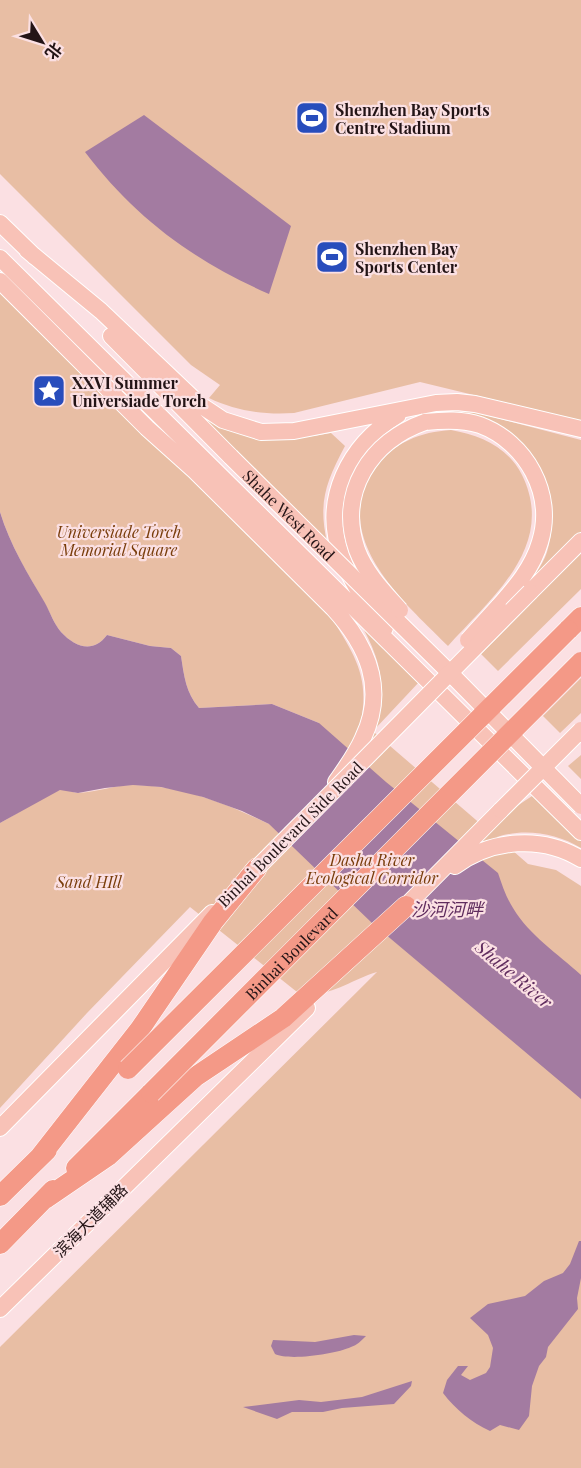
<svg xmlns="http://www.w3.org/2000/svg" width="581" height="1468" font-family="'Playfair Display','Noto Sans SC',serif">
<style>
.green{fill:#e8bea4}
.water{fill:#a37ba1}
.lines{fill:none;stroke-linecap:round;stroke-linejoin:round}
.primary-casing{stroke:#fff;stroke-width:18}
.highway-casing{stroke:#fff;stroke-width:21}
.primary{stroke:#f8c2b7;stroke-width:16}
.highway{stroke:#f49987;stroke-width:20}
.primary-bridge-casing{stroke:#fff;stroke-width:18;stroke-linecap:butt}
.highway-bridge-casing{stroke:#fff;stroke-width:21;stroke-linecap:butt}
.primary-bridge{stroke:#f8c2b7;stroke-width:16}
.highway-bridge{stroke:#f49987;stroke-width:20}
.labels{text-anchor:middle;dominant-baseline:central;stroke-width:4.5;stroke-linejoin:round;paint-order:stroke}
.poi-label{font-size:16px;font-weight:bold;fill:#231416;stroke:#fbe0e3;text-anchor:start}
.street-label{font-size:16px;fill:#231416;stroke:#fbe0e3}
.park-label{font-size:16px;font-style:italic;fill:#793d0b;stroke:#fbe0e3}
.water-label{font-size:18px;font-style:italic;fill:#602c5e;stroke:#fbe0e3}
</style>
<rect width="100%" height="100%" fill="#fbe0e3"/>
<!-- green -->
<path class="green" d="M 0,0 L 581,0 L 581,421 L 420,382 L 294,413 C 264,415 236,411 209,398 L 220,385 L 191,365 L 0,174 Z
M 0,289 L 330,615 C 353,653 370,675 361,721 L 490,832 L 517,806 L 535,794 L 581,841 L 581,848 C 556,833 524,828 497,837 L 528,864 L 556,870 L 581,886 L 581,1468 L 0,1468 L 0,1347 L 377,972 C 350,980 327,1000 297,992 L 190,907 L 87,1013 L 0,1108 L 0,823 C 10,818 52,791 60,790 C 66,789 73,793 79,793 C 97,792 115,785 133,785 C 181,785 227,804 269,824 L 319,723 L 272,704 L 199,708 C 186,693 184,676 181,656 L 171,648 L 150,646 L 107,635 C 93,654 75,647 61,632 C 54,624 50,612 45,604 C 28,574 10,545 0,512 Z
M 193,410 C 244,443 273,443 331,433 L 345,446 C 326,482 318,502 327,542 Z
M 450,411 L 477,413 L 581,440 L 581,532 L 523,591 C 532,578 542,567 547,552 C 559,512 549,461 513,436 C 494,422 473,416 450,411 Z
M 451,430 C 480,435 508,447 522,475 C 557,546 491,598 448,646 C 404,602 326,536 376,467 C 395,442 420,432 451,430 Z
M 581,553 L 581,589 L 498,671 L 481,654 Z
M 358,619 L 420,681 L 374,730 C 388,684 381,660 358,619 Z
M 581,678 L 581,713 L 560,733 L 543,716 Z
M 581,755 L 581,779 L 568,766 Z"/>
<!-- water -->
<path class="water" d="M 144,115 L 291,226 L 269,294 C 194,261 135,218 85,152 Z
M 0,512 C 10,545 28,574 45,603 C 50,612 54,624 61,632 C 75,647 93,654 107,635 L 150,646 L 171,648 L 181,656 C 184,676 186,693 199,708 L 272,704 L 319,723 L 386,782 L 498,873 C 502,885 506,897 513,908 C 529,935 558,954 581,975 L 581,1099 L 372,923 L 269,824 L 242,811 L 203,797 L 161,787 L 133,785 L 105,788 L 78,793 L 60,790 L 0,823 Z
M 579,1241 L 581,1241 L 581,1278 L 577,1298 L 578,1309 L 548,1347 L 546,1357 L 539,1366 L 532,1386 L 529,1416 L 519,1430 L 500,1425 L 490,1431 C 471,1422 456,1410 443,1393 L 447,1380 L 458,1366 L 468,1366 L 461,1375 L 470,1380 L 486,1373 L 490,1367 L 493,1348 L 488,1335 L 470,1318 L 488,1304 L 525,1296 L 544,1281 L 563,1273 L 570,1264 Z
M 354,1335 L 366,1336 C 361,1341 357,1345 351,1347 C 336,1354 289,1361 275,1354 L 271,1346 L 273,1340 L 315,1342 Z
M 412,1381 L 411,1386 L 394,1404 L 342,1408 L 323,1412 L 292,1412 L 277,1419 L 243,1407 L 299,1400 L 321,1402 L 362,1397 Z"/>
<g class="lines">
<!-- primary casing -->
<g class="primary-casing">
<path id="primary" d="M 0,223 L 35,257
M 27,250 L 101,311 L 199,404 L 223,420 L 261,432 L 294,431 L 436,403 L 457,402 L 475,404 L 581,429
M 0,258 L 581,832
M 0,281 L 147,428 L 195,471 L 333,608 C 367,645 387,688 363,738 C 356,754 346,768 336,782
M 111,336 L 231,457
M 425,422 C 444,420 463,419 480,425 C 526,442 555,494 540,542 C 533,567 515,588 498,607
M 530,592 L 581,541
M 385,628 C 368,607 351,583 342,557 C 320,500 349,445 398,415
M 455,866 C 492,839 542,835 581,859
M 398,914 L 501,810
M 0,1128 L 212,913
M 0,1309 L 307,1008"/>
</g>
<!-- highway casing -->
<g class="highway-casing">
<path id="highway" d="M 568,630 L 581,617
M 39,1158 L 140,1029 L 213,922 L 257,868
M 76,1168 L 151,1093
M 0,1196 L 47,1150
M 45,1199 L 108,1156 L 195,1077 L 283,1018 L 406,906
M 0,1244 L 53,1190"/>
</g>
<!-- primary -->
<use href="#primary" class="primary"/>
<!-- highway -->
<use href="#highway" class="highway"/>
<!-- primary-bridge casing -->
<g class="primary-bridge-casing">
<g id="primary-bridge">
<path id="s1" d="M 231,457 L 451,674 L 581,806"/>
<path d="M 400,610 C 384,592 366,574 357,550 C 337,492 371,441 425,422"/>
<path d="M 468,640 L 498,607"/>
<path d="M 501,810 L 581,730"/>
<path d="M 257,868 L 530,592"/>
</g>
</g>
<!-- highway-bridge casing -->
<g class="highway-bridge-casing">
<g id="highway-bridge">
<path d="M 128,1069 L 568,630"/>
<path id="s2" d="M 151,1093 L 581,662"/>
</g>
</g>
<!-- primary-bridge -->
<use href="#primary-bridge" class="primary-bridge"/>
<!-- highway-bridge -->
<use href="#highway-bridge" class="highway-bridge"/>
</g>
<!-- icons -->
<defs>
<g id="stadium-square" transform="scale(1.725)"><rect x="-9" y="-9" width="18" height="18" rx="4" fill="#284dbc" stroke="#fbe0e3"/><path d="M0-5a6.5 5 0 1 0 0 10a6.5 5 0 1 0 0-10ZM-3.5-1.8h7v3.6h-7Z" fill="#fff"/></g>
<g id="sight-square" transform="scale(1.725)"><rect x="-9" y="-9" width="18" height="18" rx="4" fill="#284dbc" stroke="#fbe0e3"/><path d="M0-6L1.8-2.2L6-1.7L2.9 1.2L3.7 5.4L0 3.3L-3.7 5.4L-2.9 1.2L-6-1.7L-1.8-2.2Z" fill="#fff"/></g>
</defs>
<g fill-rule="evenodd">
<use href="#stadium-square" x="312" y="118"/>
<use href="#stadium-square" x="332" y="257"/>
<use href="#sight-square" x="49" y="391"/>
</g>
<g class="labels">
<!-- poi labels -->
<g class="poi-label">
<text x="335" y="109">Shenzhen Bay Sports<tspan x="335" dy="18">Centre Stadium</tspan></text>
<text x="355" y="248">Shenzhen Bay<tspan x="355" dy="18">Sports Center</tspan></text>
<text x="72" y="382">XXVI Summer<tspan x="72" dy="18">Universiade Torch</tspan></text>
</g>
<!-- street labels -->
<g class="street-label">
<text stroke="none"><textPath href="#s1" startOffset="82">Shahe West Road</textPath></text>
<text transform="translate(290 834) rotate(-45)">Binhai Boulevard Side Road</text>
<text stroke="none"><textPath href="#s2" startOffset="198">Binhai Boulevard</textPath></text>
<text transform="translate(90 1220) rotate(-45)">滨海大道辅路</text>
</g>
<!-- park labels -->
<g class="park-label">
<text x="119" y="531">Universiade Torch<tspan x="119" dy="18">Memorial Square</tspan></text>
<text x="372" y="859">Dasha River<tspan x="372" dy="18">Ecological Corridor</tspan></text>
<text x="89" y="881">Sand HIll</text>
</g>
<!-- water labels -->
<g class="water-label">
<text x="447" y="909">沙河河畔</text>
<text transform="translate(514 974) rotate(40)">Shahe River</text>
</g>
</g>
<!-- north arrow -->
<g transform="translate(42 42) rotate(128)" stroke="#fbe0e3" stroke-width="4.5" paint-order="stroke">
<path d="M0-4.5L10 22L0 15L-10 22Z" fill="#231416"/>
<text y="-9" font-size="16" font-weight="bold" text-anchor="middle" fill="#231416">北</text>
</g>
</svg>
